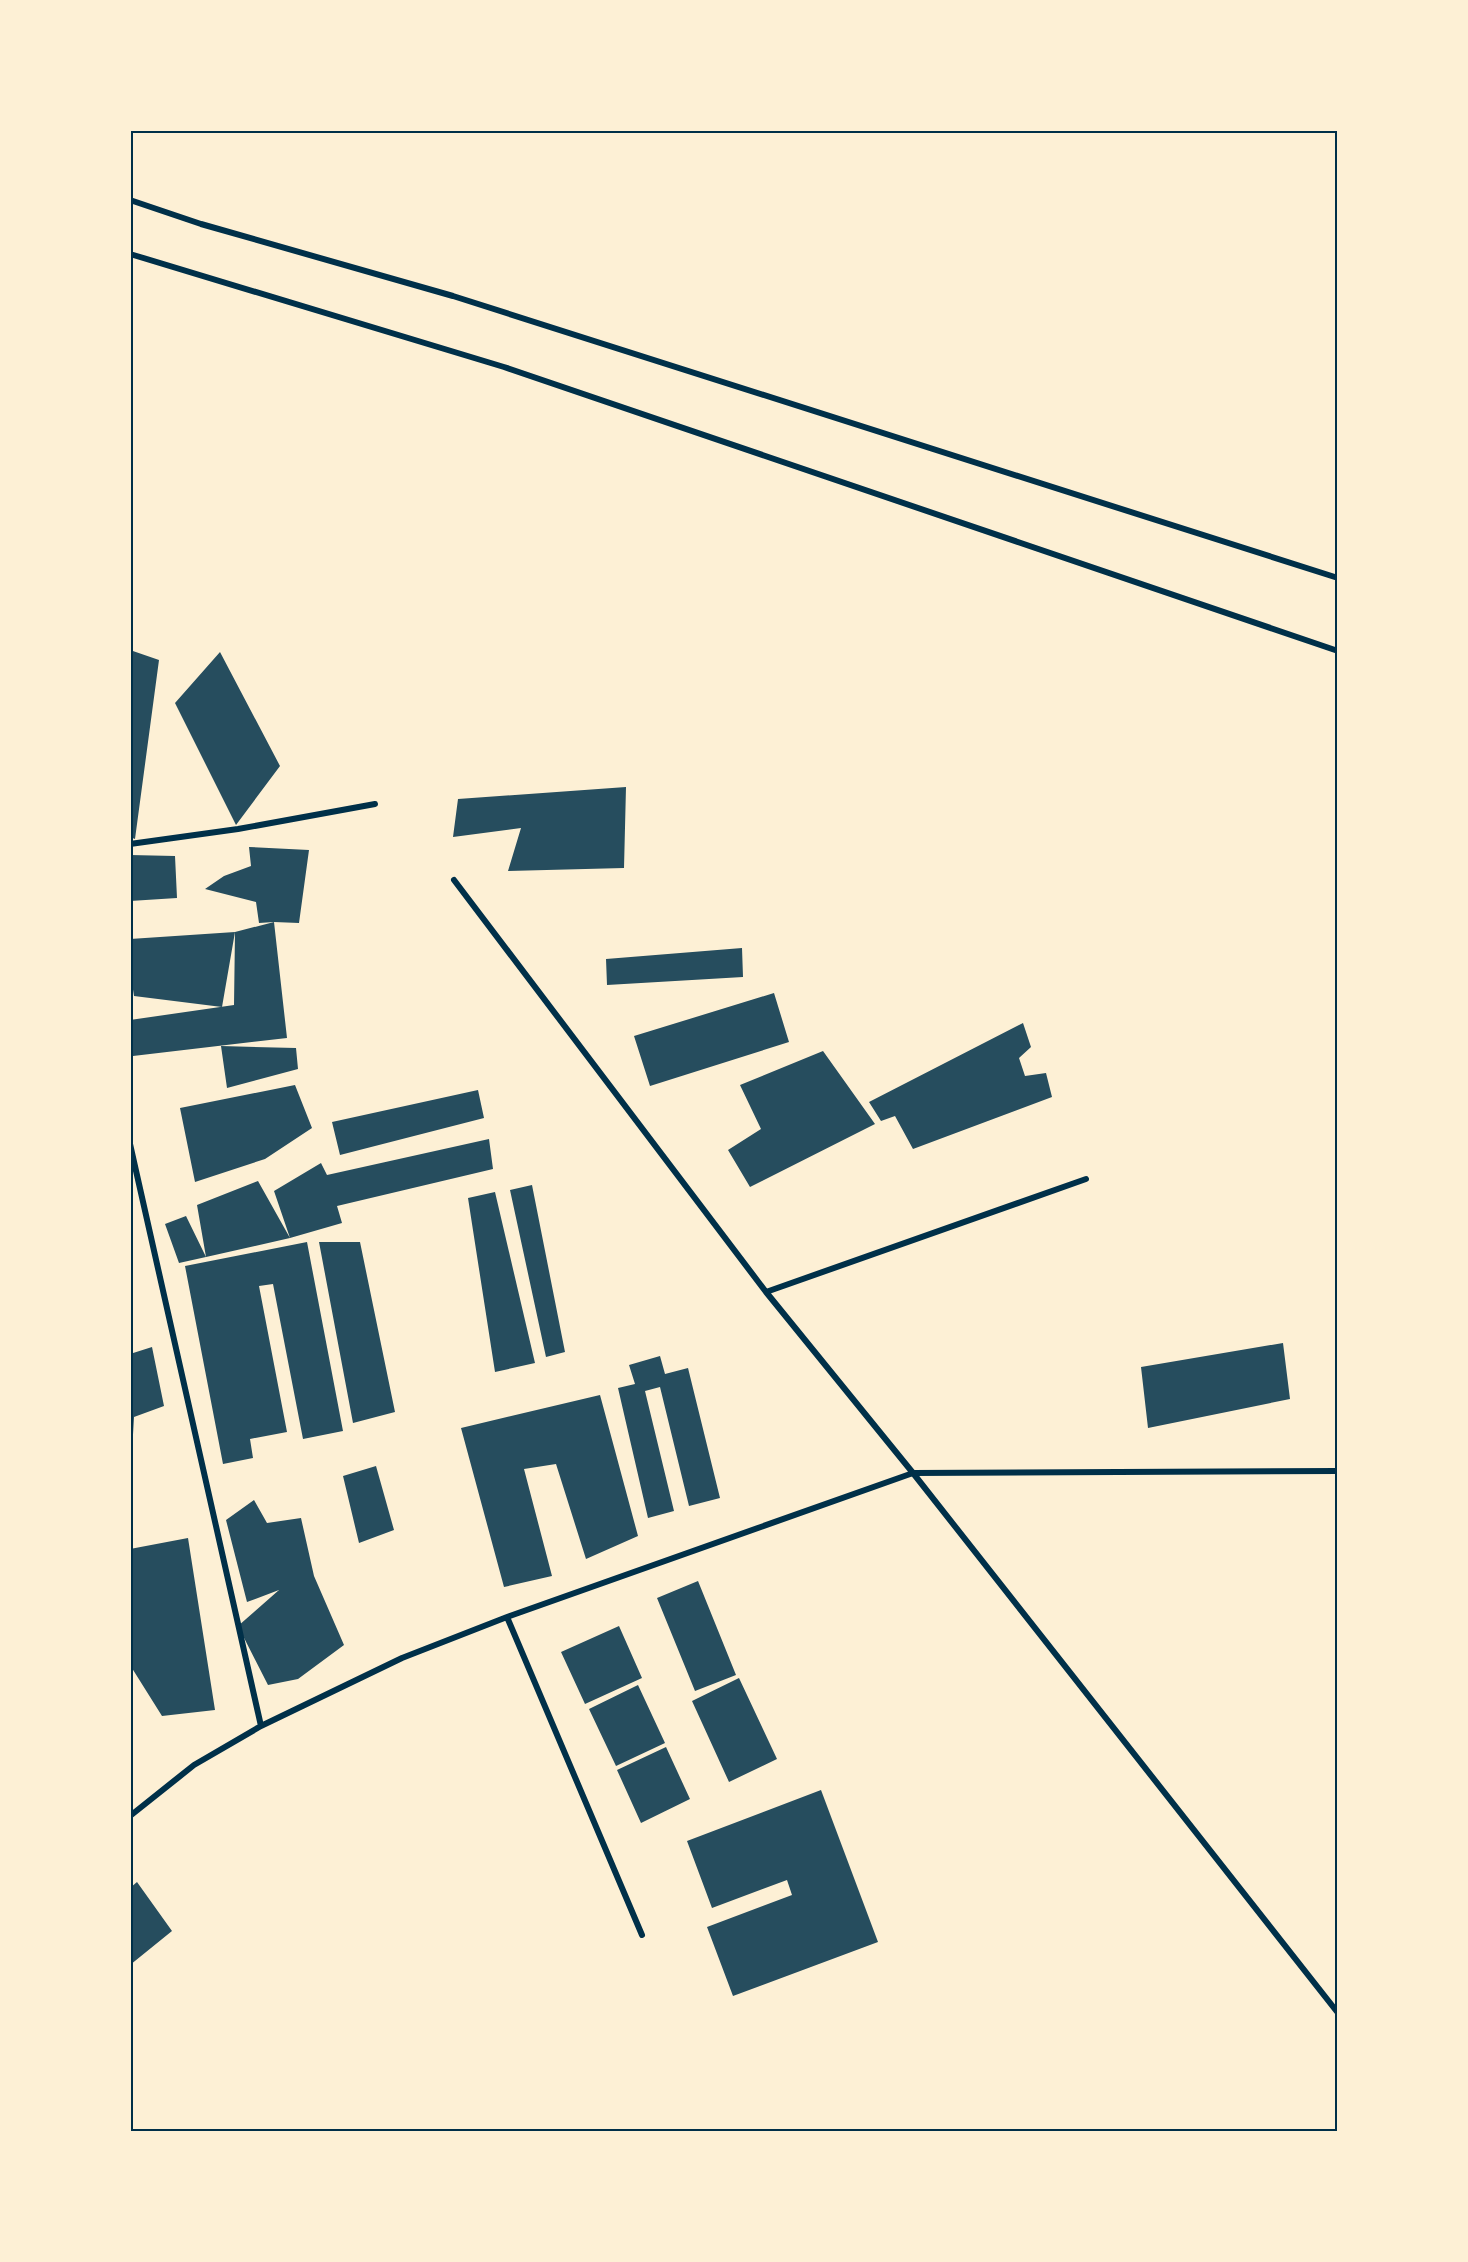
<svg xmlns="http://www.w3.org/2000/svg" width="1468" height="2262" font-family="'Sofia Sans Condensed',sans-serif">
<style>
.building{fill:#264d5e}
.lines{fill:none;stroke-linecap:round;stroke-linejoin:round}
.minor{stroke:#003049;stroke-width:6}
.neatline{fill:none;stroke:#003049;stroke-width:2}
</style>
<rect width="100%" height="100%" fill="#fdf0d5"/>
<!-- building -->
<path class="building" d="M 130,650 L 159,660 L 135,839 L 130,837 Z
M 220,652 L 280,766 L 236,825 L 175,703 Z
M 626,787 L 624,868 L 508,871 L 521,828 L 453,837 L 458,799 Z
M 249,847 L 309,850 L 299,923 L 274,922 L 287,1038 L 133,1056 L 130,1020 L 234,1005 L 235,932 L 274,922 L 259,923 L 256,902 L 205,889 L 224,876 L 251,866 Z
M 130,855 L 175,856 L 177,898 L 130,901 Z
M 235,932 L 222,1007 L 134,996 L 130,970 L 130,939 Z
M 742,948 L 743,977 L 607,985 L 606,959 Z
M 774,993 L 789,1042 L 650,1086 L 634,1036 Z
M 1023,1023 L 1031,1047 L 1019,1058 L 1025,1076 L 1046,1073 L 1052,1097 L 913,1149 L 895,1116 L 881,1121 L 869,1102 Z
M 221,1046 L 296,1048 L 298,1069 L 227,1088 Z
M 823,1051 L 875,1124 L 750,1187 L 728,1150 L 761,1129 L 740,1085 Z
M 295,1085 L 312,1128 L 265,1159 L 195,1182 L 180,1108 Z
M 478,1090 L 484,1118 L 340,1155 L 332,1122 Z
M 489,1139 L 493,1169 L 337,1206 L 342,1223 L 290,1238 L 274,1191 L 321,1163 L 327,1175 Z
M 258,1181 L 290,1238 L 206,1257 L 179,1263 L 165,1224 L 186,1216 L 206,1257 L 197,1205 Z
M 532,1185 L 565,1352 L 546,1357 L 510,1190 Z
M 495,1192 L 535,1363 L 495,1372 L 468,1198 Z
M 307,1242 L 343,1431 L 303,1439 L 273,1284 L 259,1286 L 287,1432 L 250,1439 L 253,1458 L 223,1464 L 185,1266 Z
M 319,1242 L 360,1242 L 395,1412 L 353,1423 Z
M 1283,1343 L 1290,1399 L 1148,1428 L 1141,1367 Z
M 152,1347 L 164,1406 L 134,1417 L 132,1452 L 130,1452 L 130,1354 Z
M 660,1356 L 665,1374 L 688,1368 L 720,1498 L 689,1506 L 660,1387 L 645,1391 L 674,1511 L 648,1518 L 618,1388 L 635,1384 L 629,1365 Z
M 600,1395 L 638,1536 L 586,1559 L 556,1464 L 524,1469 L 552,1576 L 504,1587 L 461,1428 Z
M 376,1466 L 394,1530 L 359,1543 L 343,1476 Z
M 254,1500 L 267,1523 L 301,1518 L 314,1576 L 344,1645 L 298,1679 L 268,1685 L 238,1626 L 279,1590 L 247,1602 L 226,1520 Z
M 188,1538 L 215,1710 L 162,1716 L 130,1665 L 130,1549 Z
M 698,1581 L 736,1675 L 695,1691 L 657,1598 Z
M 619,1626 L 642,1678 L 585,1704 L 561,1652 Z
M 739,1678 L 777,1759 L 729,1782 L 692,1701 Z
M 638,1685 L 665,1743 L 616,1766 L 589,1709 Z
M 666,1747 L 690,1799 L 641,1823 L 617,1770 Z
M 821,1790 L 878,1942 L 733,1996 L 707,1927 L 792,1895 L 787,1880 L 712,1908 L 687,1841 Z
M 137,1882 L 172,1931 L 130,1965 L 130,1888 Z"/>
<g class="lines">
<!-- minor -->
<path class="minor" d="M 130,200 L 201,224 L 453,296 L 1338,578
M 130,254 L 504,367 L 1338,651
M 130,844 L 238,829 L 375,804
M 454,880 L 766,1292 L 913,1473 L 1338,2013
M 130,1144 L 261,1726
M 766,1292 L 1086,1179
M 507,1617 L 642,1935
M 130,1816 L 194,1765 L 261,1726 L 402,1658 L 507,1617 L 913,1473 L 1338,1471"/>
</g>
<!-- border -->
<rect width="1468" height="2262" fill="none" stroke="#fdf0d5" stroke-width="264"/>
<rect x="132" y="132" width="1204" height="1998" class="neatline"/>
</svg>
